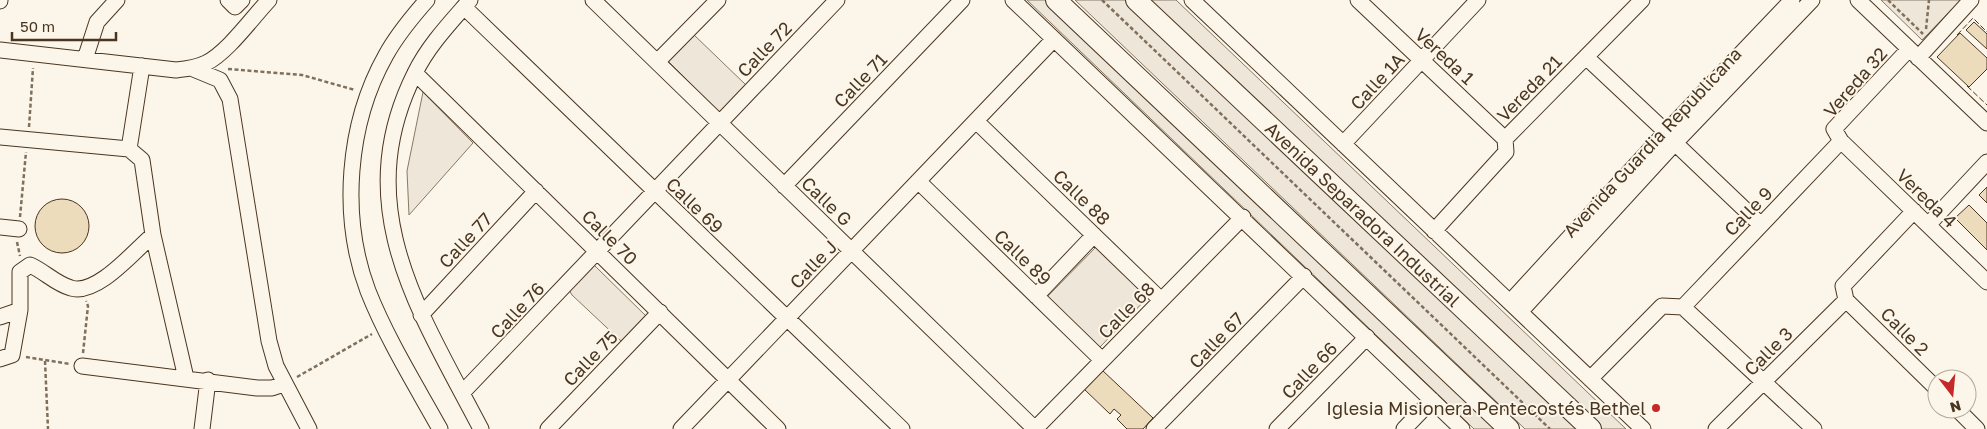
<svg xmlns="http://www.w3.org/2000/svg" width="1987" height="429" font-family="'Golos Text',sans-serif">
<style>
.green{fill:#ede6d9;stroke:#887966}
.building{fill:#ecdcbc;stroke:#4a3520}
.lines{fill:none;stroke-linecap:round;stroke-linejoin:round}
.minor-casing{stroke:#4a3520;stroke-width:17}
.major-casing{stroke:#4a3520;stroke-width:22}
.path{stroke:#7f6f5c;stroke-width:2.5;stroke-dasharray:4 2.5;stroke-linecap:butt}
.minor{stroke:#fbf6e9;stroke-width:15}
.major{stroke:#fbf6e9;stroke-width:20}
.fence{stroke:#4a3520;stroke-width:1;stroke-dasharray:6 2.5;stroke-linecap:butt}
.poi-dot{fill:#c62828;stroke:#fbf6e9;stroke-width:2}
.labels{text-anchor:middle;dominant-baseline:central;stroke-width:4;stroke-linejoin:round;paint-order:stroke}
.street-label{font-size:18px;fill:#4a3520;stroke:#fbf6e9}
.poi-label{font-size:18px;fill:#4a3520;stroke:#fbf6e9;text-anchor:end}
</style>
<rect width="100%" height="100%" fill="#fbf6e9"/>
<!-- green -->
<path class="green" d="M 1027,0 L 1048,0 L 1495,429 L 1474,429 Z
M 1075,0 L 1130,0 L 1578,429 L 1525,429 Z
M 1150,0 L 1176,0 L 1626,429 L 1600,429 Z
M 1881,0 L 1961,0 L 1922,40 Z
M 692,33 L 746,85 L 719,112 L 666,59 Z
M 423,92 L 473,143 L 409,215 L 407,171 Z
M 1097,246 L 1149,296 L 1100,347 L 1047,297 Z
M 594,265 L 646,316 L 621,341 L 572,295 L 569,290 Z"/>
<!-- building -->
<path class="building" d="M 1974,22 L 1987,34 L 1987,49 L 1966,30 Z
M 1960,33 L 1987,58 L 1987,69 L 1969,87 L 1937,57 Z
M 1987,187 L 1987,203 L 1979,195 Z
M35 226a27 27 0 1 1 54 0a27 27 0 1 1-54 0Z
M 1969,205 L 1987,223 L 1987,250 L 1955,218 Z
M 1102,370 L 1153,418 L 1143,429 L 1127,429 L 1117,419 L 1121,415 L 1114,409 L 1110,414 L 1084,389 Z"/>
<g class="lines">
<!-- minor casing -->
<g class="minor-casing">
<path id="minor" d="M 228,0 L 235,7 L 242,0
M 427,0 C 412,17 397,35 386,55 C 347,124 340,217 368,291 C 387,339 415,384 440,429
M 470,0 C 450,23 428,46 415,73 C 348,207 420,312 481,429
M 593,0 L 1035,429
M 1013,0 L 1462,429
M 1192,0 L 1643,429
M 1358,0 L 1505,139
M 1858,0 L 1987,123
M 0,1 L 0,0
M 464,7 L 902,429
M 1909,49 L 1834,129 L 1841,141 L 1987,282
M 0,50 L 176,70 C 186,69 196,68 206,63 C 227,53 252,18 269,0
M 1586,57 L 1666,132
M 1918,58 L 1971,0
M 85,59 L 97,22 L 117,0
M 657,62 L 718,0
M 142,66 L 129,149 L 142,160 L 153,235 L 186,378
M 191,68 L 220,80 L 230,99 L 269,341 L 276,366 L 309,429
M 415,73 L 778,429
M 976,121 L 1161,300
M 0,137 L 129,149
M 1675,143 L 1761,225
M 1343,144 L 1478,0
M 918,181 L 1102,360
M 784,186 L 962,0
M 1928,225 L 1987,162
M 0,227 L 19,229
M 1434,231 L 1506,152 L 1505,139 L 1642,0
M 1036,296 L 1094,235
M 1846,300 L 1937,389
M 1846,300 L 1843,286 L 1914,211
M 1510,302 L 1666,132 L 1792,0
M 1683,307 L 1841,141
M 1683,307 L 1814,429
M 1521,311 L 1675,143 L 1812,0
M 421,315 L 536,191
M 0,317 L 20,310
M 0,359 L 12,355 L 20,310 L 20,272 L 30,265 C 44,271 56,284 71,288 C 97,296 134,251 153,235
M 82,366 L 257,388 L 272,388 L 284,384
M 1590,379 L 1662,306 L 1683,307
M 462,393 L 837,0
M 1957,409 L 1977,429
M 202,429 L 208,380
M 548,429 L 660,312
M 681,429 L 1054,39
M 1035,429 L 1243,217
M 1154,429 L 1304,276
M 1277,429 L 1367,337
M 1404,429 L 1432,400
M 1716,429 L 1846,300"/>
</g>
<!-- major casing -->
<g class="major-casing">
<g id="major">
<path d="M 1056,0 L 1509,429"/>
<path id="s1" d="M 1136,0 L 1591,429"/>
</g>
</g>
<!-- path -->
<path class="path" d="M 1102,0 L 1550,429
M 1888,0 L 1923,34
M 1926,29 L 1929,0
M 228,69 L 302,75 L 355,90
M 29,127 L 33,68
M 20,217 L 26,152
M 17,242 L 20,256
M 83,353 L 88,306 L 86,301
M 26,357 L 70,364
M 45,361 L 48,429
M 297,377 L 372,334"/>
<!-- minor -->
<use href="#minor" class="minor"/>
<!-- major -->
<use href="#major" class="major"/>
<!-- fence -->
<path class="fence" d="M 1957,35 L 1973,18 L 1987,32
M 1967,86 L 1987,105"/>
</g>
<!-- markers -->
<circle class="poi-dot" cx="1656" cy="408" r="5"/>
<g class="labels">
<!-- street labels -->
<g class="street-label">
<text transform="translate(764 49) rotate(-46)">Calle 72</text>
<text transform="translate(1445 56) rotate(43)">Vereda 1</text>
<text transform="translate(860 80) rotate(-46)">Calle 71</text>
<text transform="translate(1377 81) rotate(-47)">Calle 1A</text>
<text transform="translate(1855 82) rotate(-49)">Vereda 32</text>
<text transform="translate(1529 88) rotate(-46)">Vereda 21</text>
<text transform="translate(1652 142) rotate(-47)">Avenida Guardia Republicana</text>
<text transform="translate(1082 197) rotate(44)">Calle 88</text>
<text transform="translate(1927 198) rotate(44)">Vereda 4</text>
<text transform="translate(827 201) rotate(44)">Calle G</text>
<text transform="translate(695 205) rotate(44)">Calle 69</text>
<text transform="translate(1748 211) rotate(-46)">Calle 9</text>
<text stroke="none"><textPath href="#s1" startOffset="312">Avenida Separadora Industrial</textPath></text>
<text transform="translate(610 237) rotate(45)">Calle 70</text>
<text transform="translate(465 240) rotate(-47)">Calle 77</text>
<text transform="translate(1023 257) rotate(44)">Calle 89</text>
<text transform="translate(813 264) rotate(-46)">Calle J</text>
<text transform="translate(517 310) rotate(-47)">Calle 76</text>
<text transform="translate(1126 310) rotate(-45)">Calle 68</text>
<text transform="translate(1905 331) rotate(45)">Calle 2</text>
<text transform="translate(1216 340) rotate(-46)">Calle 67</text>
<text transform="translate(1768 351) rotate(-45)">Calle 3</text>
<text transform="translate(590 358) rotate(-46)">Calle 75</text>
<text transform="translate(1309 370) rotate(-46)">Calle 66</text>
</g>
<!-- poi labels -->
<g class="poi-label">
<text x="1646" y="408">Iglesia Misionera Pentecostés Bethel</text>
</g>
</g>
<!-- north arrow -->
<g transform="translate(1952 394) rotate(164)"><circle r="24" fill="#fbf6e9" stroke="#b4a999"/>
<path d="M0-4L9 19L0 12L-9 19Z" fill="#c62828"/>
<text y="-8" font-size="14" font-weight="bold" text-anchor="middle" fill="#4a3520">N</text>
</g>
<!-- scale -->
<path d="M12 32v8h104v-8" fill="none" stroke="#4a3520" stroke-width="2.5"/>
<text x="20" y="32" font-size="15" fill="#4a3520" stroke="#fbf6e9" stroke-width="4" paint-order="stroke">50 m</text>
</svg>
